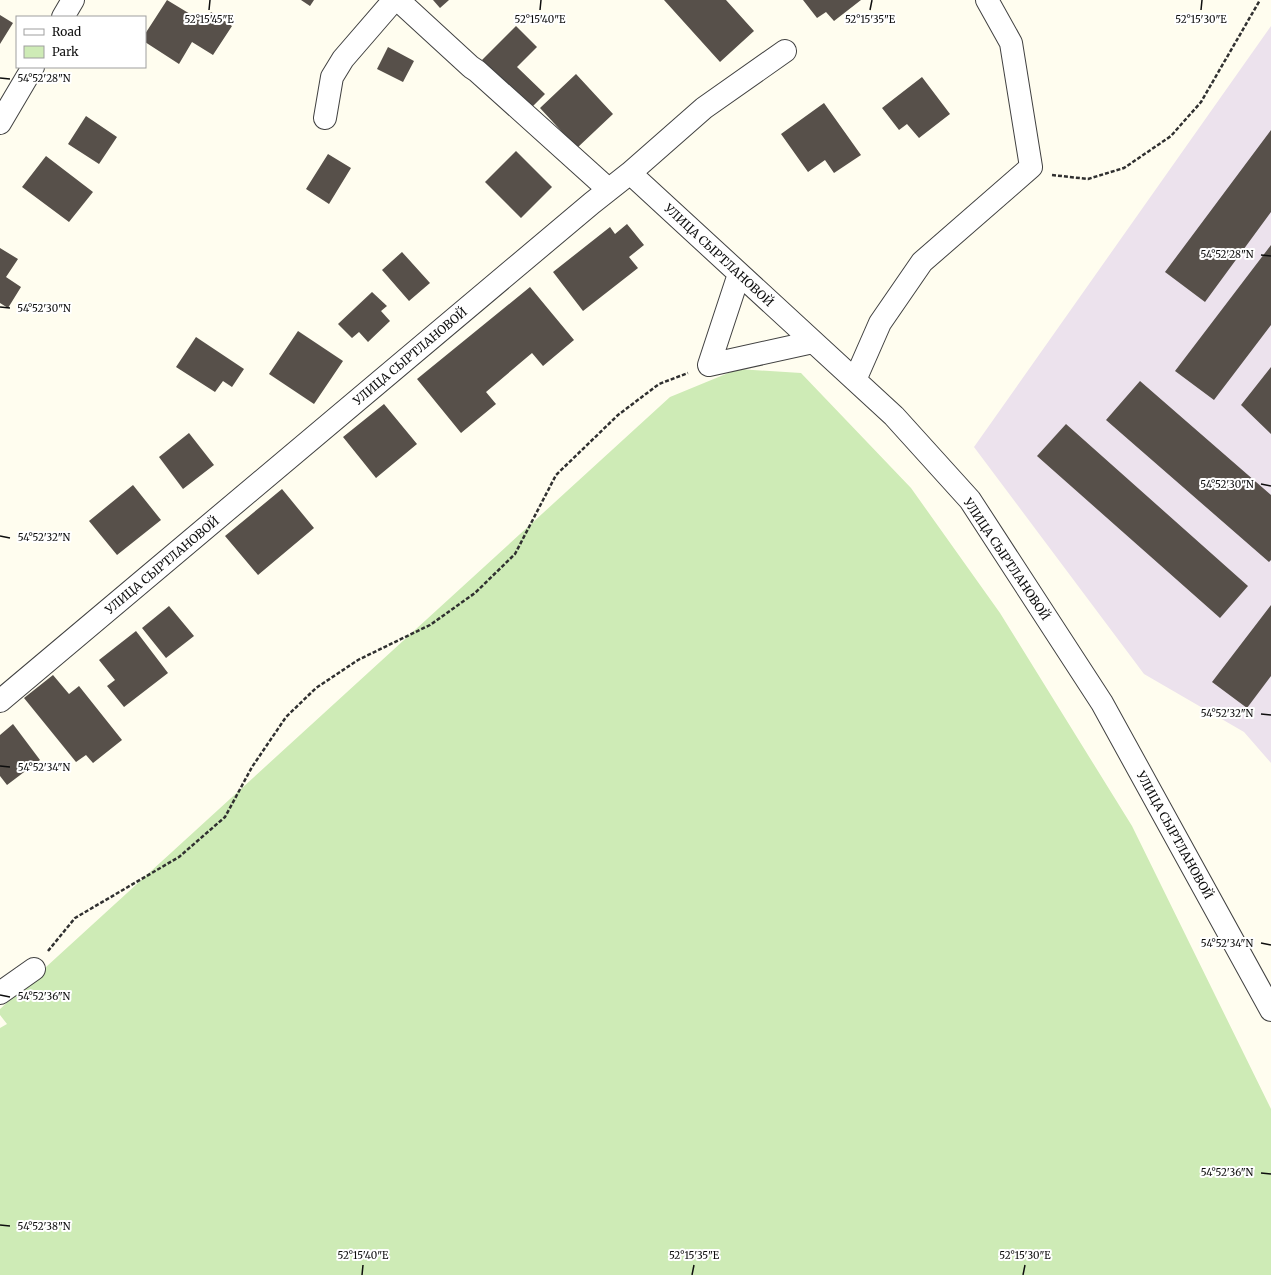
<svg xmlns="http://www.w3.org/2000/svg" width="1271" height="1275" font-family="Merriweather,serif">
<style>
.industrial{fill:#ece2ed}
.green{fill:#ceebb6}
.building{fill:#57504a}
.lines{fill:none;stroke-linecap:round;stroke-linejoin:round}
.minor-casing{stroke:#414141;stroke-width:24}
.path{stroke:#303030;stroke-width:2.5;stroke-dasharray:4 2;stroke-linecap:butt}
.minor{stroke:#fff;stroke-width:22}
.ticks{fill:none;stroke:#0e0e0e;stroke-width:1.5}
.labels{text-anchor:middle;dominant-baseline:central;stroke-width:4;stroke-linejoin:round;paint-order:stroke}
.street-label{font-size:12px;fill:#0e0e0e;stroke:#fff}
.ticks-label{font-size:10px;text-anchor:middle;fill:#0e0e0e;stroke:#fff;stroke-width:4;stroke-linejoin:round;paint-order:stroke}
</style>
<rect width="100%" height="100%" fill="#fffdef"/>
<!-- industrial -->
<path class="industrial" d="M 1271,26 L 1271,763 L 1244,732 L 1144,674 L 974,447 Z"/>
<!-- green -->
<path class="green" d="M 738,369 L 801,373 L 911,488 L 1000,613 L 1132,826 L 1271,1109 L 1271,1275 L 0,1275 L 0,1028 L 7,1024 L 0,1015 L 0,1009 L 670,397 Z"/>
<!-- building -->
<path class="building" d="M 167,0 L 205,23 L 211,12 L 232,26 L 213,55 L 192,42 L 179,64 L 145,42 L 145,34 Z
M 301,0 L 314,0 L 310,6 Z
M 433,0 L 449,0 L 440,8 Z
M 664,0 L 726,0 L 754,31 L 720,62 Z
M 803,0 L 861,0 L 834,21 L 826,12 L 817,18 Z
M 0,15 L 13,23 L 0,44 Z
M 516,26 L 537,47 L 517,67 L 545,94 L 530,109 L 482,60 Z
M 388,47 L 414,61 L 403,82 L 377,69 Z
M 576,74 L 613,114 L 577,148 L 540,108 Z
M 922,77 L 950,114 L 919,138 L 907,124 L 899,130 L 882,108 Z
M 824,103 L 861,155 L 834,173 L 825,160 L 808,172 L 781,134 Z
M 86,116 L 117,137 L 99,164 L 68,144 Z
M 1271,130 L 1271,212 L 1205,302 L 1165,272 Z
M 516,151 L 552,187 L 521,218 L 485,182 Z
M 328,154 L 351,168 L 329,204 L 306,189 Z
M 46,156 L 93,192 L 69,222 L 22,187 Z
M 627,224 L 644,245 L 629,257 L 638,268 L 583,311 L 553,272 L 610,227 L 615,234 Z
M 1271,245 L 1271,325 L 1214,400 L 1175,371 Z
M 0,248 L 18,259 L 6,277 L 21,287 L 8,308 L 0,303 Z
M 402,252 L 430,283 L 409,301 L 382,270 Z
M 530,287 L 574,340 L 543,366 L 532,353 L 486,392 L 496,404 L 461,433 L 417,379 Z
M 372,292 L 387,306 L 381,311 L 390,321 L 368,342 L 359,332 L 352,338 L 338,324 Z
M 298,331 L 343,361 L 314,404 L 269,374 Z
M 196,337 L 244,369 L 232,387 L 223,381 L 215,392 L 176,367 Z
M 1271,367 L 1271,434 L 1241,405 Z
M 1140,381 L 1271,495 L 1271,560 L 1269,562 L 1106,420 Z
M 384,404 L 417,444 L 376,478 L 343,437 Z
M 1066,424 L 1248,586 L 1220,618 L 1037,456 Z
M 189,433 L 214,465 L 183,489 L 159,457 Z
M 133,485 L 161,520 L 117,555 L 89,521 Z
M 282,489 L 314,528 L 258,575 L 225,536 Z
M 1271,605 L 1271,676 L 1247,708 L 1212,682 Z
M 169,606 L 194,636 L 166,658 L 142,628 Z
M 136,631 L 168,673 L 124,707 L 107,686 L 115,680 L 99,660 Z
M 53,675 L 69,694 L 79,686 L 122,740 L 93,763 L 86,755 L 76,762 L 24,698 Z
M 13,724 L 40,760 L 7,785 L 0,776 L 0,735 Z"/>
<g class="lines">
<!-- minor casing -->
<g class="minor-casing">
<path id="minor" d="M 398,0 L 471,67 L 477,71 L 608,189
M 63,17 L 73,0
M 325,118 L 332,77 L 343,59 L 394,0
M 0,123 L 33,67
M 630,173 L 704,108 L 785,51
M 739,274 L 709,365 L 813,342
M 855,380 L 880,323 L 922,262 L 1031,167 L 1011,43 L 987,0
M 0,701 L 592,203 L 630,173 L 894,416 L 970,500 L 1102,703 L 1271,1010
M 0,993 L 34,969"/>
</g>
<!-- path -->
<path class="path" d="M 1052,175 L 1088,179 L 1124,168 L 1171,136 L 1201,102 L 1260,0
M 48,951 L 75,918 L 179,857 L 225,817 L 252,767 L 286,717 L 316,688 L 358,660 L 430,625 L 475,593 L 515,554 L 556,475 L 618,415 L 659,384 L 688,373"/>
<!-- minor -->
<use href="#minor" class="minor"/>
</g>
<!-- ticks -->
<path class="ticks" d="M 209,10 L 210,0M 540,10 L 541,0M 870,10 L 872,0M 1201,10 L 1202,0M 0,78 L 10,79M 1261,255 L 1271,256M 0,307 L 10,308M 1261,484 L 1271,486M 0,536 L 10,538M 1261,714 L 1271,715M 0,766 L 10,767M 1261,943 L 1271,945M 0,995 L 10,997M 1261,1173 L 1271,1174M 0,1225 L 10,1226M 362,1275 L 363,1265M 692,1275 L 694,1265M 1023,1275 L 1025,1265"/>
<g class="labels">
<!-- street labels -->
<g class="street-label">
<text transform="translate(719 255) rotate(43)">УЛИЦА СЫРТЛАНОВОЙ</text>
<text transform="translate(410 356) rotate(-40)">УЛИЦА СЫРТЛАНОВОЙ</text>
<text transform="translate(1007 559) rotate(56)">УЛИЦА СЫРТЛАНОВОЙ</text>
<text transform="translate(162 565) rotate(-40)">УЛИЦА СЫРТЛАНОВОЙ</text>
<text transform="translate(1175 835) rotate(61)">УЛИЦА СЫРТЛАНОВОЙ</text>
</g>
</g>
<g class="ticks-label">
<text x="209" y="23">52°15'45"E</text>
<text x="540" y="23">52°15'40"E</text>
<text x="870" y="23">52°15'35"E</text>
<text x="1201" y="23">52°15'30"E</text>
<text x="44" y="82">54°52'28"N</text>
<text x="1227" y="258">54°52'28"N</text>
<text x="44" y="312">54°52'30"N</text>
<text x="1227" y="488">54°52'30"N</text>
<text x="44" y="541">54°52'32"N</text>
<text x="1227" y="717">54°52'32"N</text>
<text x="44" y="771">54°52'34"N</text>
<text x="1227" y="947">54°52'34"N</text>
<text x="44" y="1000">54°52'36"N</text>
<text x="1227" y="1176">54°52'36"N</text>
<text x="44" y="1230">54°52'38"N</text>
<text x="363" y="1259">52°15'40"E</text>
<text x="694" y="1259">52°15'35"E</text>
<text x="1025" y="1259">52°15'30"E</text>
</g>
<!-- legend -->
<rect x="16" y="16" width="130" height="52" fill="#ffffff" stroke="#9f9f9f"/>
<rect x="24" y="29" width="20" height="6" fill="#ffffff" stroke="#9f9f9f"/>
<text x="52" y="36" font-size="12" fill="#0e0e0e">Road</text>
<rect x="24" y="46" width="20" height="12" fill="#ceebb6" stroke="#9f9f9f"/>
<text x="52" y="56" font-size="12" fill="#0e0e0e">Park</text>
</svg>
